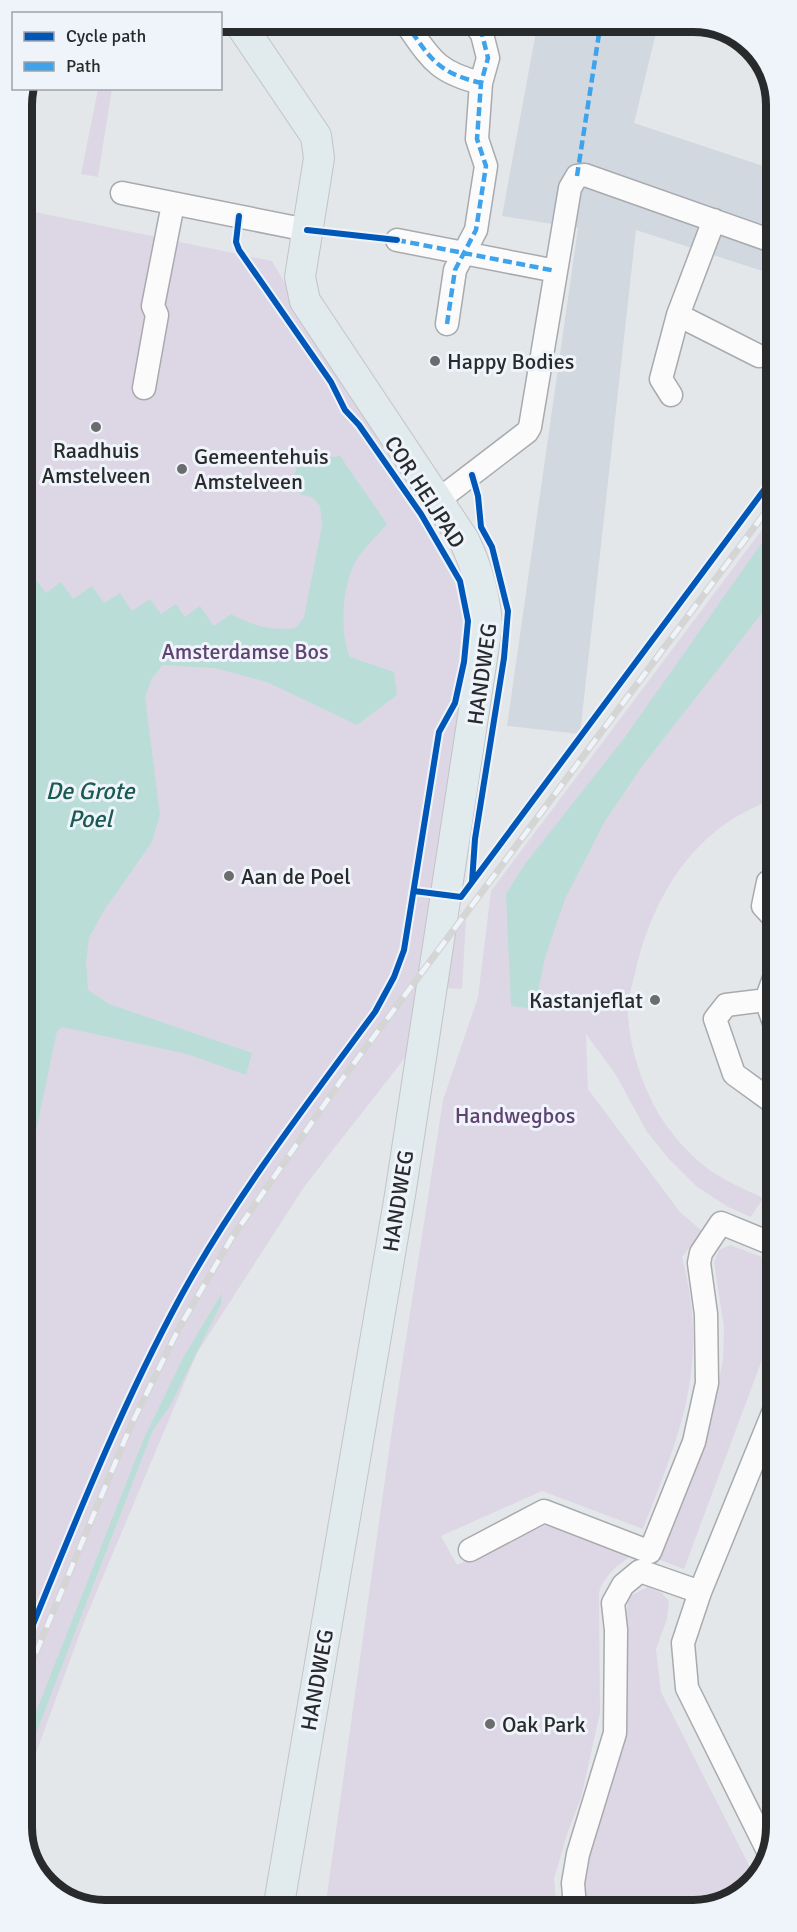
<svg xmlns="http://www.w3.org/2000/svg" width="797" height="1932" font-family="Signika,sans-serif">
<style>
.built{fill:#d1d8e0}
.green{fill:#ddd7e5}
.water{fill:#baddd8}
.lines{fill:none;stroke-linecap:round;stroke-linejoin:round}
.minor-casing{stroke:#a8aaad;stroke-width:25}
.major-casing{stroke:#c2c4c6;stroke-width:32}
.minor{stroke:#fbfbfc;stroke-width:22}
.major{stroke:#e1eaec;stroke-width:30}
.rail-casing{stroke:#d5d5d6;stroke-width:7}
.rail{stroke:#eff4fa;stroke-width:4.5;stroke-dasharray:14;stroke-linecap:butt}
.quiet{stroke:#3ea3eb;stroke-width:4.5;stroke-dasharray:9 4.5;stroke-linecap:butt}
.cycleway-casing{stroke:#eff4fa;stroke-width:10}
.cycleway{stroke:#0057b8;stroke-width:6}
.poi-dot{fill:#6a6c6e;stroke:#eff4fa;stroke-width:2}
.labels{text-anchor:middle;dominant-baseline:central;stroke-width:6;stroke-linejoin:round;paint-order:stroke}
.poi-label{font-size:22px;fill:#282a2c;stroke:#eff4fa;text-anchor:start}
.street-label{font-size:22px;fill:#282a2c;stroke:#eff4fa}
.park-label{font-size:22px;fill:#5f4271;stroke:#eff4fa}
.water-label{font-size:24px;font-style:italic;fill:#195a52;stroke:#eff4fa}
.rim{fill:none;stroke:#282a2c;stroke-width:8}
</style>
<rect width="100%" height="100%" fill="#e4e7ea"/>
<!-- built -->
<path class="built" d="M 538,21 L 659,21 L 634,123 L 772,169 L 772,274 L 636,230 L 580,734 L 507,726 L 578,228 L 502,216 Z"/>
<!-- green -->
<path class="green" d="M 98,89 L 112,89 L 98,177 L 81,174 Z
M 21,209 L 272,261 L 475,604 L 415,1045 L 304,1187 L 197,1353 L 84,1622 L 25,1783 Z
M 773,515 L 773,800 C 697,825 654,893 636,969 C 634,980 629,993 628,1005 C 627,1035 637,1070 650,1097 C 662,1125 689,1156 714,1173 C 729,1183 747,1190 763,1198 L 751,1217 L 728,1207 L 696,1186 L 668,1158 L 647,1132 L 616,1075 L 586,1034 L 588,1089 L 680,1212 L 702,1231 L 682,1257 C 710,1365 681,1431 643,1529 L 542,1491 L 441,1536 L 457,1565 L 551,1523 L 634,1554 C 620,1563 603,1576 599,1593 L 600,1713 L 581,1798 L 568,1831 L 554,1879 L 557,1908 L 325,1909 L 392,1429 L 443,1100 L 478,997 L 491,891 Z
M 466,920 L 462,989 L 445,988 L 451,938 Z
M 730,1245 L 775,1262 L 775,1325 L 684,1569 L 655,1558 L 702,1441 L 716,1397 L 723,1359 L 724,1327 L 714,1262 L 719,1250 Z
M 648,1587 L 662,1593 L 669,1601 L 667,1619 L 656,1649 L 661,1692 L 755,1877 L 719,1907 L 583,1908 L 584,1864 L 614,1774 L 628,1597 Z"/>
<!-- water -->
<path class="water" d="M 340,456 L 387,524 C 376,537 358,553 352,569 C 342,593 340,634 350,657 L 394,672 L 397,695 L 357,725 L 267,682 L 214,668 L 163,665 L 152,678 L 145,697 L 160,815 L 152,842 L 103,912 L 89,938 L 86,963 L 88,990 L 109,1004 L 252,1053 L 246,1075 L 187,1054 L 62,1027 L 57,1031 L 32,1150 L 32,1177 L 24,1199 L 22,584 L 33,576 L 46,593 L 61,582 L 73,599 L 92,586 L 104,603 L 120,593 L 132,611 L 150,599 L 161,614 L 176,604 L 185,617 L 200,606 L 214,626 L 231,614 C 253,626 271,631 296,628 L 304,617 L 322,526 L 320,506 L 312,497 L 302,495 L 292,483 L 297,466 L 311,459 Z
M 773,527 L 773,599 L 643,765 L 605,821 L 565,899 L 545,958 L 534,1009 L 511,1006 L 506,894 L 525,864 L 625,737 Z
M 222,1293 L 221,1304 L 170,1406 L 153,1430 L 25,1762 L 25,1741 L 30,1727 L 144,1438 L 184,1356 Z"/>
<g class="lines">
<!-- minor casing -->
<g class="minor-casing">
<path id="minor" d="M 404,21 C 430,57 435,72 481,83
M 122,193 L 307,230
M 397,240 L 556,271
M 678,315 L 759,356
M 447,324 L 455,270 L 476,230 L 486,166 L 477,139 L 481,83 L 488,58 L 482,34 L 472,21
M 144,388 L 157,315 L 153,306 L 173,204
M 671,395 L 661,379 L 678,315 L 714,220
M 437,501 L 527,432 L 530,427 L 570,188 L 577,176 L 585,175 L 772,241
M 774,879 L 768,882 L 763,906 L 774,918
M 774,978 L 766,1000 L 774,1023
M 766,1000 L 726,1005 L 715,1019 L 734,1074 L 774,1103
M 470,1550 L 544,1511 L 650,1552 L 694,1442 L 707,1383 L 706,1314 L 699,1263 L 701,1253 L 721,1223 L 775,1245
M 768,1851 L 687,1688 L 683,1643 L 700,1592 L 775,1408
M 575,1908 L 573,1883 L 578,1854 L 615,1733 L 616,1630 L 613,1603 L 623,1585 L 640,1571 L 700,1592"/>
</g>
<!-- major casing -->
<g class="major-casing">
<path id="major" d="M 238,21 L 316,136 L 319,158 L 300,277 L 305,301 L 464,540 C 477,567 485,595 487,625 L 400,1195 L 278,1910"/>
</g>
<!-- minor -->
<use href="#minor" class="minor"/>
<!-- major -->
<use href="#major" class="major"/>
<!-- rail casing -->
<g class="rail-casing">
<path id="rail" d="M 25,1679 L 131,1425 L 179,1328 L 231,1239 L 340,1082 L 773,502"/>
</g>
<!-- rail -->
<use href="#rail" class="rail"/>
<!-- quiet -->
<path class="quiet" d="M 404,21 C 430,57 435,72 481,83
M 577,176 L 601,21
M 397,240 L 556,271
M 447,324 L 455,270 L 476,230 L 486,166 L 477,139 L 481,83 L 488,58 L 482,34 L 472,21"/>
<!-- cycleway casing -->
<g class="cycleway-casing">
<path id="cycleway" d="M 307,230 L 397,240
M 472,475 L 478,496 L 481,527 L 492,547 L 508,611 L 504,658 L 475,839 L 472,882
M 414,891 L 461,897 L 773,478
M 25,1644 C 73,1527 120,1408 181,1296 C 236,1196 307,1104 375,1012 L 394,977 L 404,950 L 439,732 L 455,703 L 464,662 L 468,621 L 460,581 L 421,514 L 359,425 L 345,410 L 331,382 L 239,250 L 236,242 L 239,216"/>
</g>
<!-- cycleway -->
<use href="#cycleway" class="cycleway"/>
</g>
<!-- markers -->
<g class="poi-dot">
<circle cx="435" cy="361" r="6"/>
<circle cx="96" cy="427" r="6"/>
<circle cx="182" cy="469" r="6"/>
<circle cx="229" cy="876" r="6"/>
<circle cx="655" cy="1000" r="6"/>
<circle cx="490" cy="1724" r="6"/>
</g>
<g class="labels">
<!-- poi labels -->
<g class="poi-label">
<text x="447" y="361">Happy Bodies</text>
<text x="96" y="450" text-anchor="middle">Raadhuis<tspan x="96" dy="25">Amstelveen</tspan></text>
<text x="194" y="456">Gemeentehuis<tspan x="194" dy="25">Amstelveen</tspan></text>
<text x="241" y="876">Aan de Poel</text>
<text x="643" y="1000" text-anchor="end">Kastanjeflat</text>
<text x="502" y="1724">Oak Park</text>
</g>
<!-- street labels -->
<g class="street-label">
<text transform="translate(425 492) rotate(57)">COR HEIJPAD</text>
<text transform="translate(482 674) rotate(-82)">HANDWEG</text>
<text transform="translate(398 1201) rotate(-81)">HANDWEG</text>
<text transform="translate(317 1680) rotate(-80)">HANDWEG</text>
</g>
<!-- park labels -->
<g class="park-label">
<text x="245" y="651">Amsterdamse Bos</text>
<text x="515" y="1115">Handwegbos</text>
</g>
<!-- water labels -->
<g class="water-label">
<text x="90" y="791">De Grote<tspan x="90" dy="28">Poel</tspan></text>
</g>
</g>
<!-- crop -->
<path d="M0 0H797V1932H0ZM105 32H693A73 73 0 0 1 766 105V1827A73 73 0 0 1 693 1900H105A73 73 0 0 1 32 1827V105A73 73 0 0 1 105 32Z" fill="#eff4fa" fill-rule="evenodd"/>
<path class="rim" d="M105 32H693A73 73 0 0 1 766 105V1827A73 73 0 0 1 693 1900H105A73 73 0 0 1 32 1827V105A73 73 0 0 1 105 32Z"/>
<!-- legend -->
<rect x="12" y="12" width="210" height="78" fill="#eff4fa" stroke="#9fa3a8" stroke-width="1.5"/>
<rect x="24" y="32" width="30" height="9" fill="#0057b8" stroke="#9fa3a8" stroke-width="1.5"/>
<text x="66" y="42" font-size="18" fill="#282a2c">Cycle path</text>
<rect x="24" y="62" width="30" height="9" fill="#3ea3eb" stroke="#9fa3a8" stroke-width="1.5"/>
<text x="66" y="72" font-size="18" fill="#282a2c">Path</text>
</svg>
